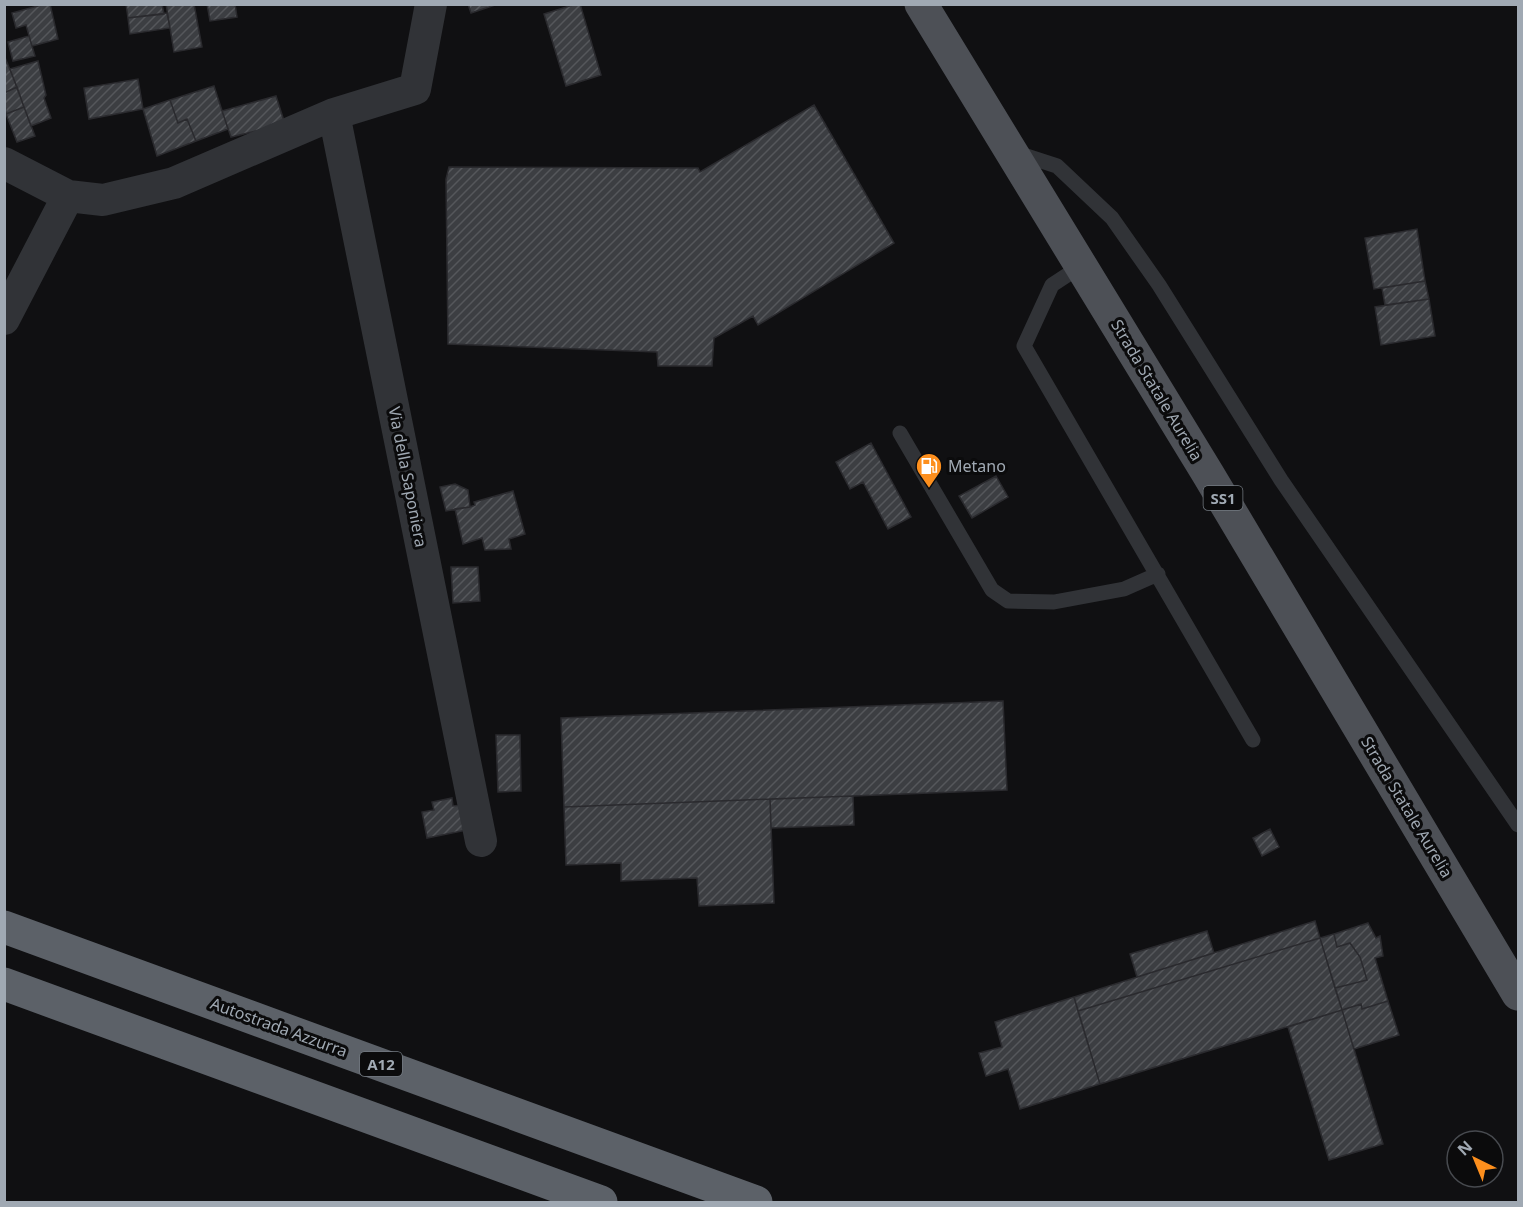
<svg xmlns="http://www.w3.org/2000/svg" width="1523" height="1207" font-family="'Noto Sans',sans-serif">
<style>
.building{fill:url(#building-hatch);stroke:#2a2a2e;stroke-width:1.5}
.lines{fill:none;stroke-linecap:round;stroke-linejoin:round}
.service{stroke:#313337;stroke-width:15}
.minor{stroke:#313337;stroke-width:32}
.primary{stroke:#4d5056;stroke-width:33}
.motorway{stroke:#5c6168;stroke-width:33}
.labels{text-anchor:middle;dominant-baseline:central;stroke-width:6;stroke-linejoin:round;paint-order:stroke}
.shield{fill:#0b0b0c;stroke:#737a81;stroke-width:1.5}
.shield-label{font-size:15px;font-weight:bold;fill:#a0a9b3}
.street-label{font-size:16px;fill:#a0a9b3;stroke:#0b0b0c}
.poi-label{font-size:16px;fill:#a0a9b3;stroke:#0b0b0c;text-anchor:start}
</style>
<defs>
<pattern id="building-hatch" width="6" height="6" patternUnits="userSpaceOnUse" patternTransform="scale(1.5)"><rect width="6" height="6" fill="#3c3e42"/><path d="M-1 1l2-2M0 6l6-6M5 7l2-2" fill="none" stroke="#55575b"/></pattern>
</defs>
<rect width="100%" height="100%" fill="#101012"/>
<!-- building -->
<path class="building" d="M 45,4 L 50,4 L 58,39 L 32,46 L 26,25 L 16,28 L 12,13 Z
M 126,4 L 162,4 L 164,14 L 128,18 Z
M 166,4 L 194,4 L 202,47 L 174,52 Z
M 207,4 L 235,4 L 237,17 L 210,21 Z
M 468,4 L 498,4 L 471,13 Z
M 576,4 L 580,4 L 601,75 L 566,86 L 544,14 Z
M 167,13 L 170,28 L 130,34 L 128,18 Z
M 29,36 L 35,56 L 13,61 L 8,42 Z
M 4,55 L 17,87 L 4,93 Z
M 38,61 L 46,95 L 44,98 L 51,118 L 31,126 L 10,69 Z
M 138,79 L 143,109 L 89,119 L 84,88 Z
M 214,86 L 228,129 L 196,141 L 187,119 L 178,123 L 170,100 Z
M 17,87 L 24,107 L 6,114 L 4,93 Z
M 276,96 L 285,124 L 231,137 L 222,111 Z
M 170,100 L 178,123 L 187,119 L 196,141 L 157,156 L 143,109 Z
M 814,105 L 894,243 L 758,325 L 753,316 L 714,338 L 712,366 L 658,366 L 657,352 L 448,344 L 446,179 L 449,167 L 698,168 L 700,172 Z
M 24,107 L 35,136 L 17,142 L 6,114 Z
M 1417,229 L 1425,281 L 1374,289 L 1365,238 Z
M 1425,281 L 1429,299 L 1385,305 L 1382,288 Z
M 1429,299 L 1435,336 L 1381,345 L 1375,307 Z
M 871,443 L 911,517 L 888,529 L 863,482 L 850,489 L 836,462 Z
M 996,476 L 1008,497 L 972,518 L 959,496 Z
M 455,484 L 468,490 L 470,507 L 446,511 L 440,487 Z
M 513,491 L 525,534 L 509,539 L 511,549 L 485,550 L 482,538 L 463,544 L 455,509 L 470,507 L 475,505 L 474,502 Z
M 451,567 L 478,567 L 480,601 L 453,603 Z
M 1003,701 L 1007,790 L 564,807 L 561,718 Z
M 496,735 L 520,735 L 521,791 L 498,792 Z
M 853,796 L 854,825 L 771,828 L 770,799 Z
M 452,798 L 453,806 L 462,805 L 467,830 L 427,838 L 422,812 L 434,810 L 432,802 Z
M 770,799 L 774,903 L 699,906 L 697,878 L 621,881 L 621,863 L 566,865 L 564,807 Z
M 1270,829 L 1279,847 L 1262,856 L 1253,838 Z
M 1315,921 L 1320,938 L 1078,1011 L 1074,997 Z
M 1368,923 L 1376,938 L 1380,936 L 1383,956 L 1375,958 L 1388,1001 L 1362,1009 L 1361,1004 L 1342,1010 L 1335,988 L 1367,980 L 1360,957 L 1350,943 L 1337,947 L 1334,934 Z
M 1207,931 L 1214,953 L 1137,977 L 1130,954 Z
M 1334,934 L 1337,947 L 1350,943 L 1360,957 L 1367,980 L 1335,988 L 1320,938 Z
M 1320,938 L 1342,1010 L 1100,1084 L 1078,1011 Z
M 1074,997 L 1100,1084 L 1020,1109 L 1008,1069 L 986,1076 L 979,1053 L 1002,1047 L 995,1022 Z
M 1388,1001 L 1399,1035 L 1354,1049 L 1342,1010 L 1361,1004 L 1362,1009 Z
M 1342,1010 L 1383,1144 L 1329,1160 L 1288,1027 Z"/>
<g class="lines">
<!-- service -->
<path class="service" d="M 1017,153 L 1057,166 L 1112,218 L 1159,285 L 1281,480 L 1518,825
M 1081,266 L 1052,285 L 1024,346 L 1253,740
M 900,433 L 992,590 L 1008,601 L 1054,602 L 1124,589 L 1158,574"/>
<!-- minor -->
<path class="minor" d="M 334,114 L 481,841
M 4,163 L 68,196 L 4,319
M 68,196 L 103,200 L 174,183 L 334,114 L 415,89 L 431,4"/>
<!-- primary -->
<path class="primary" d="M 921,4 L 1208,474 L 1518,994"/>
<!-- motorway -->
<path class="motorway" d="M 4,927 L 756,1202
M 4,984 L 601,1202"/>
</g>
<!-- icons -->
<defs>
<g id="fuel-pin" transform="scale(1.35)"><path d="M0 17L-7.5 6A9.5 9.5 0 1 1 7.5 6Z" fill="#fd8f1d" stroke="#0b0b0c"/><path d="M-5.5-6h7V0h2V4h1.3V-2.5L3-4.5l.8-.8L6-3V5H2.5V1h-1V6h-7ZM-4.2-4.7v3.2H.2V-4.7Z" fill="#fff"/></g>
</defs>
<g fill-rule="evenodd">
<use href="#fuel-pin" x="929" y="466"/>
</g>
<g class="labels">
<!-- shield labels -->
<g class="shield">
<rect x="1203.5" y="486" width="39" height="24" rx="4.5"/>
<rect x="360" y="1052" width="42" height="24" rx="4.5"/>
</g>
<g class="shield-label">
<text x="1223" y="498">SS1</text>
<text x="381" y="1064">A12</text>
</g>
<!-- street labels -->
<g class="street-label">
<text transform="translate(1157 390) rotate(59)">Strada Statale Aurelia</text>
<text transform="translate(408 477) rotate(79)">Via della Saponiera</text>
<text transform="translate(1407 807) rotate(59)">Strada Statale Aurelia</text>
<text transform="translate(279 1027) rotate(20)">Autostrada Azzurra</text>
</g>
<!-- poi labels -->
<g class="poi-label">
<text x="948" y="466">Metano</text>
</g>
</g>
<!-- border -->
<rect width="1523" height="1207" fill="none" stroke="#a0a9b3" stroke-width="12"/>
<!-- north arrow -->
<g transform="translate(1475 1159) rotate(317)"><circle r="28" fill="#0b0b0c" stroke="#474a4f" stroke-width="1.5"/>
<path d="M0-4.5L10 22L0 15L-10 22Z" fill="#fd8f1d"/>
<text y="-9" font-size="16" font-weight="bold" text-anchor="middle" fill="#a0a9b3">N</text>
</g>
</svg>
